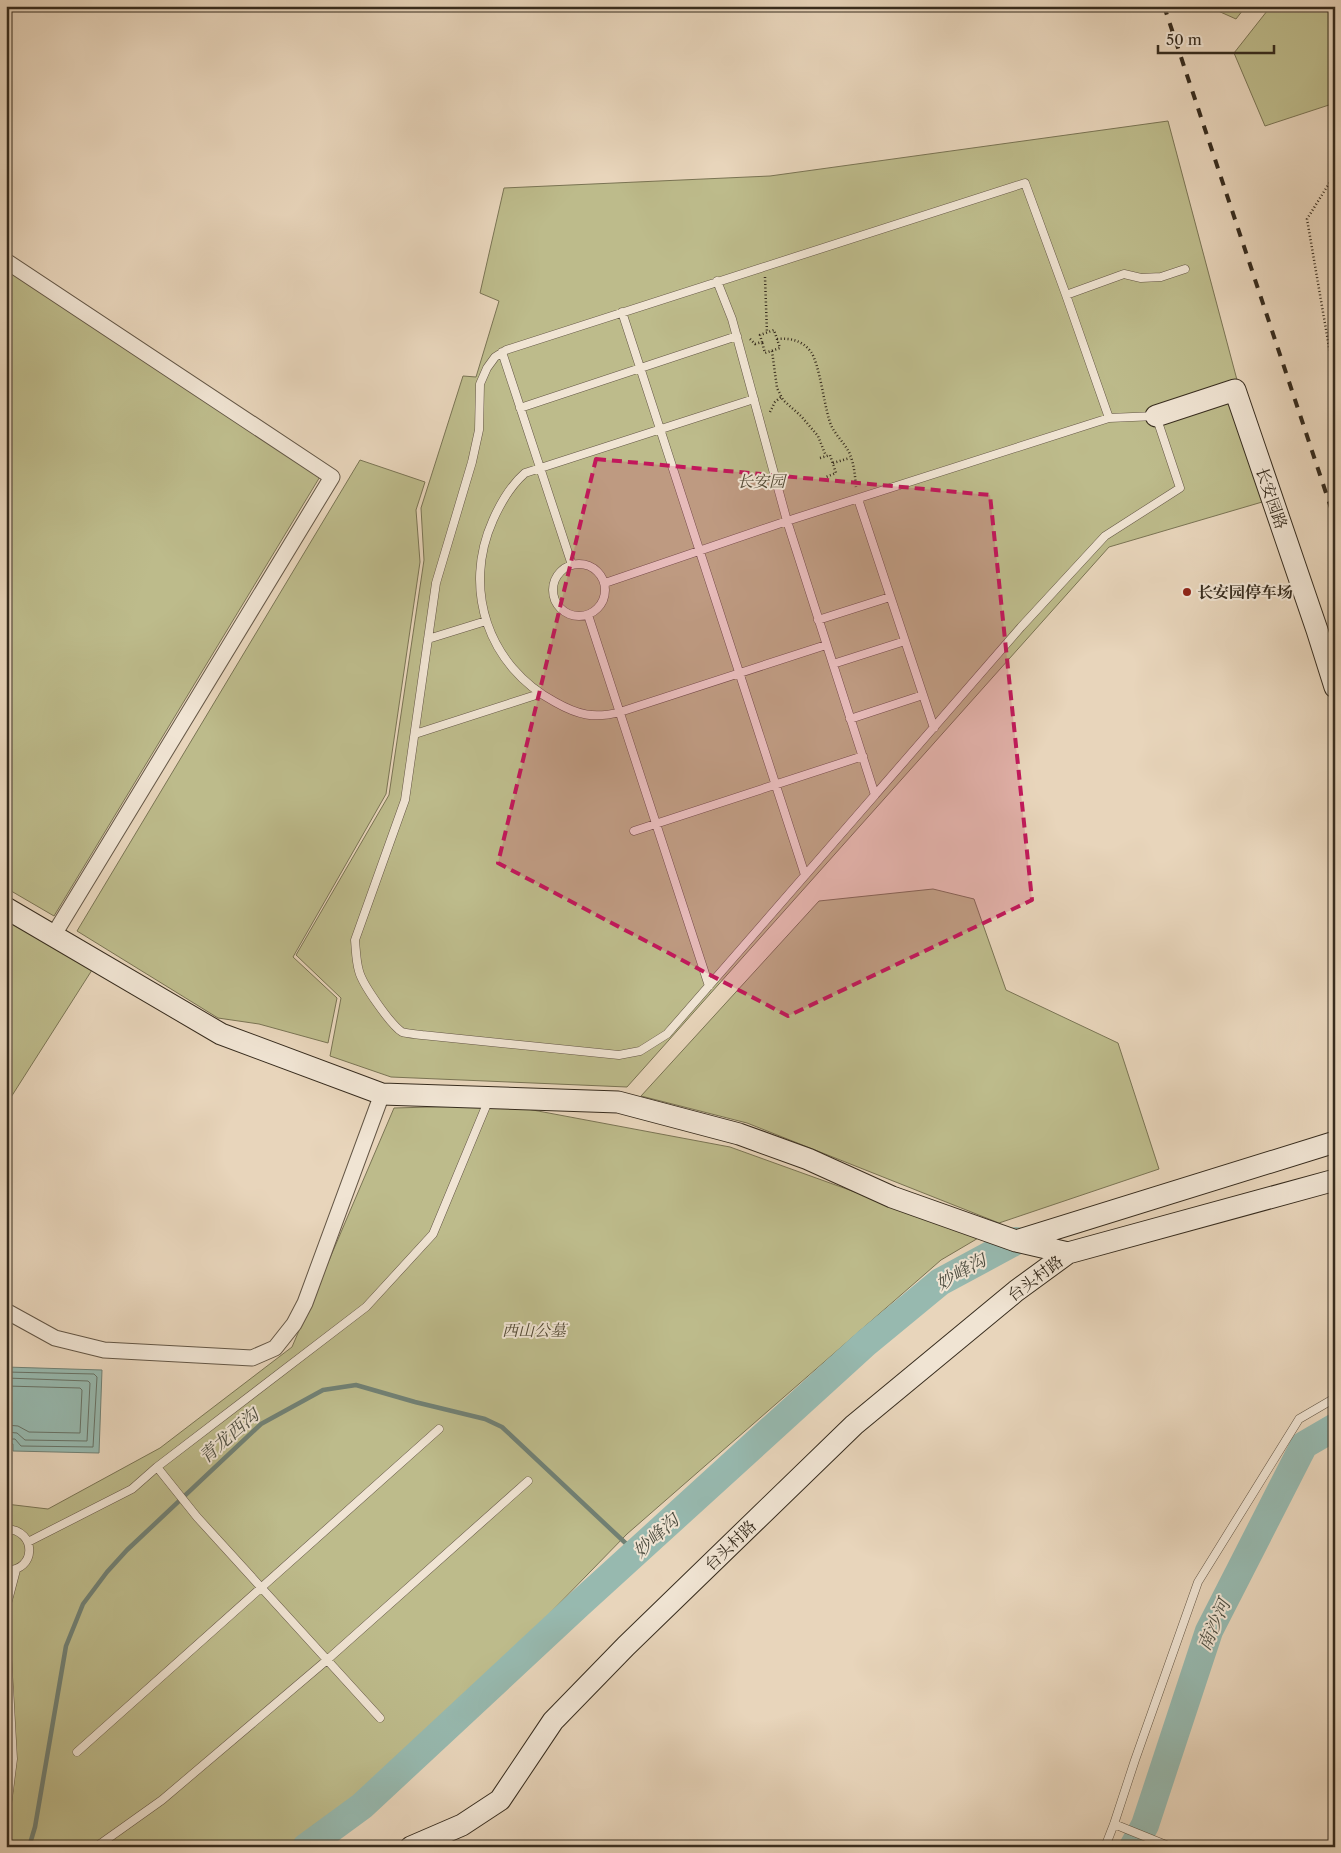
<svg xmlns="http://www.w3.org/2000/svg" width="1341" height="1853" font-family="'Libre Caslon Text','Noto Serif SC',serif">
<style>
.green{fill:#bdbb8b;stroke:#7a7454}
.water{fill:#97b9af;stroke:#718175}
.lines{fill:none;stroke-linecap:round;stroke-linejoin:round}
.shore{stroke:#677266;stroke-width:1}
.stream{stroke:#718175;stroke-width:4.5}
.river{stroke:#97b9af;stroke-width:28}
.lane-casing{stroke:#635645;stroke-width:9}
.street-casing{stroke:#635645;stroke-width:17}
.secondary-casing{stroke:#372c1e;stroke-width:23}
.path{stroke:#372c1e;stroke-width:2.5;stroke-dasharray:1 2.5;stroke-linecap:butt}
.lane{stroke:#f0e4d3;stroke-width:8}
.street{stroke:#f0e4d3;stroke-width:15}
.secondary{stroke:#f0e4d3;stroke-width:21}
.rail{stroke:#372c1e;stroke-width:4;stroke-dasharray:9 9;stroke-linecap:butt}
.marked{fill:#c2185b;fill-opacity:0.2;stroke:#c2185b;stroke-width:4;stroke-dasharray:10 6;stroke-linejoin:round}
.poi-dot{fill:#8f2418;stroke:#f0e4d3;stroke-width:2}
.labels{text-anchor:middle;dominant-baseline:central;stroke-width:4;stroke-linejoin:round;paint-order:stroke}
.park-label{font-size:16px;font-style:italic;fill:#524934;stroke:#f0e4d3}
.street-label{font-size:16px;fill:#372c1e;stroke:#f0e4d3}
.poi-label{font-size:16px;font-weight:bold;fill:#372c1e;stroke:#f0e4d3;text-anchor:start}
.water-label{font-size:18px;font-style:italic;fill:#4f4f42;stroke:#f0e4d3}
</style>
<rect width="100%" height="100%" fill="#e8d5bb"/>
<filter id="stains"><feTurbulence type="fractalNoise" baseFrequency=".004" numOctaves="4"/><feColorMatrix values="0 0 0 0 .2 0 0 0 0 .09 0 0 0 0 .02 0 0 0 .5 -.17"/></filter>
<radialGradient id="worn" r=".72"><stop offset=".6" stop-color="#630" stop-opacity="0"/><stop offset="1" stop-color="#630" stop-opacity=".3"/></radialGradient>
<!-- green -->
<path class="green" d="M 1207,6 L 1246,6 L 1236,19 Z
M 1271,6 L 1335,6 L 1335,103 L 1265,126 L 1234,53 Z
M 1168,121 L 1269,500 L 1109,547 L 627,1087 L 391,1077 L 330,1056 L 341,998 L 296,955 L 389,795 L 424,560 L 421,508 L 463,376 L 476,377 L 499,301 L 480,293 L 504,188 L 770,176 Z
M 6,266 L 321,475 L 54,916 L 6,888 Z
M 360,460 L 425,482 L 416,510 L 420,562 L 386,794 L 293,957 L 337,998 L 328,1043 L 259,1024 L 218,1018 L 77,931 Z
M 933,889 L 974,899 L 1006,990 L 1118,1043 L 1159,1169 L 999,1223 L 747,1123 L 641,1096 L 819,901 Z
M 6,919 L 92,970 L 6,1105 Z
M 506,1105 L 730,1147 L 980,1237 L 941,1260 L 627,1534 L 395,1772 L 311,1827 L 292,1847 L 6,1847 L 6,1504 L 48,1509 L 160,1448 L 292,1347 L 394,1108 Z"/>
<!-- water -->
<path class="water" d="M 6,1367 L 102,1370 L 99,1453 L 13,1451 L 13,1444 L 6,1443 Z"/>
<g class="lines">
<!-- shore -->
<path class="shore" d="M 6,1372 L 94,1374 L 97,1377 L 93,1447 L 21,1446 L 15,1439 L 6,1439
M 6,1378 L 88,1381 L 90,1383 L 87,1441 L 25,1440 L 17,1433 L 6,1432
M 6,1386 L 80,1388 L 82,1390 L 80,1433 L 29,1432 L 18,1426 L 6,1425"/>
<!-- stream -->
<path class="stream" d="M 29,1847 L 35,1827 L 66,1646 L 83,1604 L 107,1572 L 127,1550 L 261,1424 L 323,1390 L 356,1385 L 415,1402 L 485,1419 L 502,1427 L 635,1552"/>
<!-- river -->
<path class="river" d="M 306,1847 L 362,1806 L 578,1605 L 866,1343 L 940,1282 L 1016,1241
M 1133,1847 L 1145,1825 L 1209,1631 L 1304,1445 L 1335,1427"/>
<!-- lane casing -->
<g class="lane-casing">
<path id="lane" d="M 1066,295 L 1124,274 L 1141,278 L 1161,277 L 1185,269
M 622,312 L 805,875
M 502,352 L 572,565
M 754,399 L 525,473 C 510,486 501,502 493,520 C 462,589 488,666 555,702 C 578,715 594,719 620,712 L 826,645
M 520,408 L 737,336
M 858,499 L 934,728
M553 590a26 26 0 1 1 52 0a26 26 0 1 1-52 0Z
M 605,583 L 787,521 L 1109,418 L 1156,416 L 1180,488 L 1105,536 L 1021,627 L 875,795 L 787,521 L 732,319 L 717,281
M 588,615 L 709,986
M 818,620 L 890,597
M 428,639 L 486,621
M 833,664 L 905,641
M 850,719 L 923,695
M 415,734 L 539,694
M 875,795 L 667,1034 L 640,1051 L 619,1055 L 422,1035 C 416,1034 408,1034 402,1032 C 391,1025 362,984 359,971 C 356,961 356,951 355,940 L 405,800 L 436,583 L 472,462 L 479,430 L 480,384 L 487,368 L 495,357 L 506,350 L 1025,183 L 1066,295 L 1109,418
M 634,831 L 863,756
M 157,1467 L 197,1517 L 380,1718
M 6,1529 C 38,1530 36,1572 6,1570
M 28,1542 L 132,1489 L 157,1467 L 366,1307 L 433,1234 L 489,1099
M 6,1608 L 16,1570
M 6,1632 L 13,1759 L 6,1815
M 77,1752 L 439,1429
M 1114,1824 L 1171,1847
M 96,1847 L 162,1800 L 327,1660 L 528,1481
M 1105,1847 L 1114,1824 L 1135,1760 L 1198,1582 L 1299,1419 L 1335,1398"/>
</g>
<!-- street casing -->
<g class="street-casing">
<path id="street" d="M 6,261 L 332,477 L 53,936
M 6,1311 L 55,1338 L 104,1350 L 252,1358 L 275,1348 L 294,1324 L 305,1303 L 382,1094"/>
</g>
<!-- secondary casing -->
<g class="secondary-casing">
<path id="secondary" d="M 1156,416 L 1235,390 L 1317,630 L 1335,687
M 6,908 L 221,1034 L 382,1094 L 618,1102 L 739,1134 L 808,1159 L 892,1197 L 1016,1241 L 1068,1253 L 1335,1180
M 1016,1241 L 1335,1142
M 411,1847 L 462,1825 L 500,1800 L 553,1721 L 626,1646 L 854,1425 L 1016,1291 L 1068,1253"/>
</g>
<!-- path -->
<path class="path" d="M 1335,174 L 1307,219 L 1329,347 L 1335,367
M 765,277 L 767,333
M 750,339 L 755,344 L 762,342 L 760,335 L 774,330 L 780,348 L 765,353 L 762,342
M 777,339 C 791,338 802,340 811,352 C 819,363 824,403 829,419 C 832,432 843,441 849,452 C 854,463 855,475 856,487
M 772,351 L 777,388 L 783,400 L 801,416 L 818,436 L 826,456
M 770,412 L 775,402 L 781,397
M 820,458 L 830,455 L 836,473 L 826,477
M 833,463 L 850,458"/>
<!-- lane -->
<use href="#lane" class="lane"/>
<!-- street -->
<use href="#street" class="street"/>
<!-- secondary -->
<use href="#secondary" class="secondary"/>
<!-- rail -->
<path class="rail" d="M 1164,6 L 1335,520"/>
</g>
<!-- marked area -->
<path class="marked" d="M 596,459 L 990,495 L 1032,900 L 788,1016 L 498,863 Z"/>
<!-- markers -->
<circle class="poi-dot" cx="1187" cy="592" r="5"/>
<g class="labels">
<!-- park labels -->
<g class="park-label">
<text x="761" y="481">长安园</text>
<text x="534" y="1330">西山公墓</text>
</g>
<!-- street labels -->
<g class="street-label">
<text transform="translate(1272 498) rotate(71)">长安园路</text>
<text transform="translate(1035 1278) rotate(-37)">台头村路</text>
<text transform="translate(730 1545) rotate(-44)">台头村路</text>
</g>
<!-- poi labels -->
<g class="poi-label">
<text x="1197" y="592">长安园停车场</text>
</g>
<!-- water labels -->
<g class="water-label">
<text transform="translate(961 1272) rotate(-30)">妙峰沟</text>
<text transform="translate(229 1436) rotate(-41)">青龙西沟</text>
<text transform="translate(656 1536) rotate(-43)">妙峰沟</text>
<text transform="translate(1214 1625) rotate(-66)">南沙河</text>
</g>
</g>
<!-- margin -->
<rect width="1341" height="1853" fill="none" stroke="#e8d5bb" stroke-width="25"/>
<rect x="8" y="8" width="1326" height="1838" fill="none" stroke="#372c1e" stroke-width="2.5"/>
<rect x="12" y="12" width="1316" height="1828" fill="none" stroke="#372c1e"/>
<!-- scale -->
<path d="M1158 45v8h116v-8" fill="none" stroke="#372c1e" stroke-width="2.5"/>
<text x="1166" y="45" font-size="15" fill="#372c1e" stroke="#f0e4d3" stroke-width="4" paint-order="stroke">50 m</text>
<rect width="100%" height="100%" filter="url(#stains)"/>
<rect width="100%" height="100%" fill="url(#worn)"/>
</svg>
